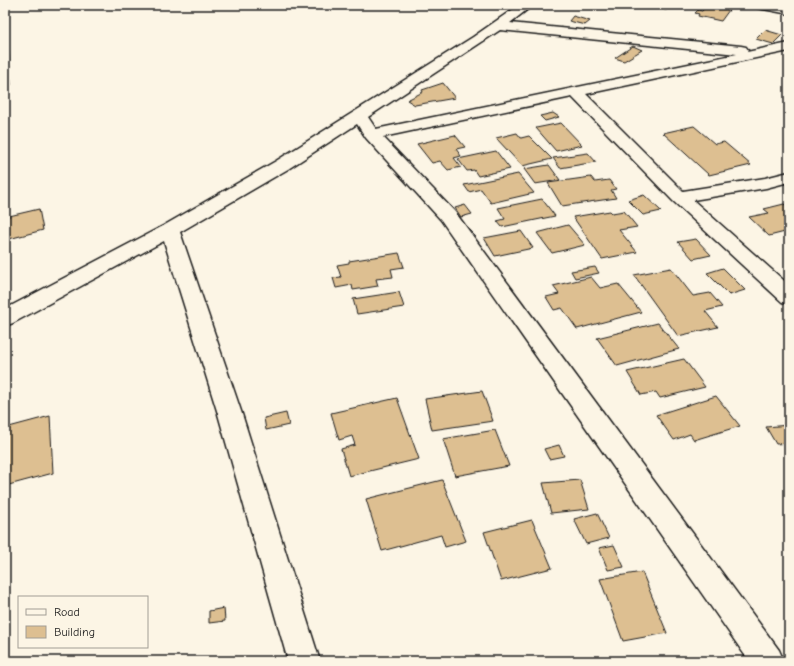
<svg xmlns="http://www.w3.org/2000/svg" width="794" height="666" font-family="'Comic Neue',sans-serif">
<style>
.building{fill:#ddbf91;stroke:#1c1c1c}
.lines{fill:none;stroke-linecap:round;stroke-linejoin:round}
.minor-casing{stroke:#1c1c1c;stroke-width:3}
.minor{fill:#fcf5e5;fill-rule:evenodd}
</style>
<rect width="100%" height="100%" fill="#fcf5e5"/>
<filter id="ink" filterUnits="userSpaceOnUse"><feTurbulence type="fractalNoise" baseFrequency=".025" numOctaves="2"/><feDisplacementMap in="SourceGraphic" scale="8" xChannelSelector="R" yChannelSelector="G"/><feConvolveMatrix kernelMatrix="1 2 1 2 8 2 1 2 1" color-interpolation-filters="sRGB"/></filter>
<g filter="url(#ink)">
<!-- building -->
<path class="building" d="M 640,5 L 682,5 L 676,9 L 669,8 L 666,10 Z
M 708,5 L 716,5 L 715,7 L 729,10 L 721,21 L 698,16 L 699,14 L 695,13 L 698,10 L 702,11 Z
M 573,16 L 590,21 L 585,25 L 569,21 Z
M 765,30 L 782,35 L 773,44 L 756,39 Z
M 5,43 L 8,43 L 11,85 L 5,87 Z
M 633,46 L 642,50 L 624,61 L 615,58 Z
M 443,83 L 455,98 L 415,105 L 407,100 L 423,92 L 422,90 Z
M 553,113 L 559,117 L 545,121 L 540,116 Z
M 561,123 L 582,145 L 556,151 L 536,128 Z
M 694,126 L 715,144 L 724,142 L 751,165 L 709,175 L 663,133 Z
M 517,133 L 521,138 L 529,136 L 552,159 L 522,166 L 496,138 Z
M 455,135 L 465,147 L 456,149 L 461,156 L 454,158 L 461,167 L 448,170 L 440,161 L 432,163 L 417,144 Z
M 496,151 L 510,169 L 478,176 L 474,170 L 467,171 L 458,159 Z
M 588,153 L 596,162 L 560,168 L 553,158 Z
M 549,165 L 560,180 L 535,184 L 524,169 Z
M 518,174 L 534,193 L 491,203 L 481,189 L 469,192 L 464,185 Z
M 591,177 L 595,182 L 609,180 L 616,189 L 611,190 L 616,198 L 562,206 L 548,183 Z
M 644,195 L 661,211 L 643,215 L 628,200 Z
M 542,199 L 555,216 L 502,227 L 497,221 L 505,219 L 498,208 Z
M 784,204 L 789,208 L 789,231 L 769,236 L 749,217 L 769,213 L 764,209 Z
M 465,205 L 472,214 L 461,217 L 455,208 Z
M 39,209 L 43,230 L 5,240 L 5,217 Z
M 610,211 L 612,213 L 624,211 L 637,227 L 619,230 L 637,252 L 602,259 L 573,217 Z
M 568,225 L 585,245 L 552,253 L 537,233 Z
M 521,231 L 533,248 L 495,256 L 484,238 Z
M 696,239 L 711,255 L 693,259 L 678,242 Z
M 399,253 L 404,267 L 391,269 L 393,277 L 376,279 L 378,286 L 353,290 L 352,285 L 336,288 L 333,278 L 341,277 L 337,265 L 349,263 L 349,261 Z
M 595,267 L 599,273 L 575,278 L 571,271 Z
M 671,268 L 693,296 L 710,293 L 722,307 L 705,311 L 718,327 L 678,336 L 634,275 Z
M 723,268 L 745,290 L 729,295 L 707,273 Z
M 591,277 L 600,288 L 618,284 L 641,312 L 577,329 L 562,308 L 554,310 L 546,297 L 559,294 L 553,286 Z
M 399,292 L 404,307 L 357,314 L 353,299 Z
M 658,323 L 679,349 L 617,366 L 597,338 Z
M 684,359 L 705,387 L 660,398 L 656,392 L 641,395 L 627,372 Z
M 482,391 L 493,421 L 432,430 L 425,399 Z
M 716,396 L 740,426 L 694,440 L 690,434 L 674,440 L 656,415 Z
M 397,398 L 419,459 L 349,476 L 341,449 L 355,445 L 352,436 L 339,440 L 331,413 Z
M 286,413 L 289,425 L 266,430 L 264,418 Z
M 50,416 L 53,473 L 5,486 L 5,421 L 9,420 L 9,427 Z
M 789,425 L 789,443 L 776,444 L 766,427 Z
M 495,430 L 509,466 L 455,476 L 443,439 Z
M 559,445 L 564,456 L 549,459 L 544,449 Z
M 442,480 L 466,541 L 445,547 L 441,535 L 382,551 L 366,499 Z
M 580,480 L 589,509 L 551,513 L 543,483 Z
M 597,513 L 609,538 L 586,544 L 574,519 Z
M 532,520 L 552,568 L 501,581 L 484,532 Z
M 614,545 L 624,567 L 608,570 L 599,548 Z
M 642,572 L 667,633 L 623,641 L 600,579 Z
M 224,608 L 225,621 L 209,623 L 209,611 Z"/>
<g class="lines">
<!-- minor casing -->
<g class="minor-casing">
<path id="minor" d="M 519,5 L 533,5 L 510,23 L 741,46 L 746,47 L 748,50 L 747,52 L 789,43 L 789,51 L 586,94 L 683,191 L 765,178 L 789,172 L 789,182 L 766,188 L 693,200 L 789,285 L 789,304 L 782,302 L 673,201 L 572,97 L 383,137 L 455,212 L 779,650 L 784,661 L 749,661 L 441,220 L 366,138 L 357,124 L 288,169 L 180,232 L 242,414 L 320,661 L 288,661 L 218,414 L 164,241 L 13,323 L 5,326 L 5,309 L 163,226 L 276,161 L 473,37 ZM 500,30 L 737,54 L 376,129 L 368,117 Z
M 756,5 L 789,6 L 789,14 L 758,8 Z"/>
</g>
<!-- minor -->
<use href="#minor" class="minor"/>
</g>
</g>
<!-- margin -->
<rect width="794" height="666" fill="none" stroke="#fcf5e5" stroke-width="20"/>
<rect x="10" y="10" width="774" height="646" fill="none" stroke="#1c1c1c" stroke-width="1.5" filter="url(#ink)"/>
<!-- legend -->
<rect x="18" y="596" width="130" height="52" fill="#fcf5e5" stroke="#a29e95"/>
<rect x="26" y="609" width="20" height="6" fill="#fcf5e5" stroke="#a29e95"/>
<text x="54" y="616" font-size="12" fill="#1c1c1c">Road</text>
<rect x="26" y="626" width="20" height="12" fill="#ddbf91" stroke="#a29e95"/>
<text x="54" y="636" font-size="12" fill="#1c1c1c">Building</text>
</svg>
